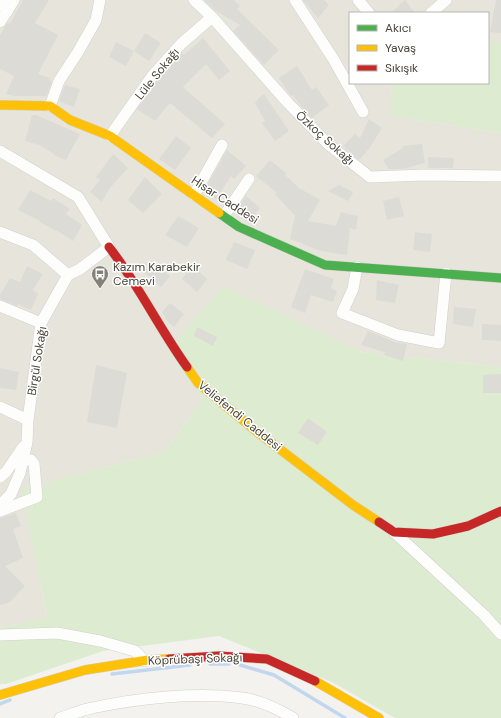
<svg xmlns="http://www.w3.org/2000/svg" width="501" height="718" font-family="'DM Sans',sans-serif">
<style>
.residential{fill:#e7e4dc}
.green{fill:#ddecd0}
.lines{fill:none;stroke-linecap:round;stroke-linejoin:round}
.stream{stroke:#c1d7ee;stroke-width:3.5}
.building{fill:#dcdbd6}
.street-casing{stroke:#d1d0cb;stroke-width:12}
.fast-casing{stroke:#d2cfc5;stroke-width:10}
.slow-casing{stroke:#d2cfc5;stroke-width:10}
.jam-casing{stroke:#d2cfc5;stroke-width:10}
.street{stroke:#fdfdfc;stroke-width:11}
.fast{stroke:#4caf50;stroke-width:9}
.slow{stroke:#ffc107;stroke-width:9}
.jam{stroke:#c62828;stroke-width:9}
.labels{text-anchor:middle;dominant-baseline:central;stroke-width:3;stroke-linejoin:round;paint-order:stroke}
.street-label{font-size:12px;fill:#494539;stroke:#fff}
.poi-label{font-size:12px;fill:#494539;stroke:#fff;text-anchor:start}
</style>
<rect width="100%" height="100%" fill="#f3f2ee"/>
<!-- residential -->
<path class="residential" d="M 0,0 L 501,0 L 501,42 L 488,42 L 488,13 L 350,13 L 350,83 L 392,83 L 391,116 L 501,133 L 501,367 L 362,352 L 223,287 L 203,399 L 164,452 L 22,489 L 47,619 L 0,627 Z"/>
<!-- green -->
<path class="green" d="M 488,42 L 501,42 L 501,133 L 390,116 L 392,83 L 488,83 Z
M 223,286 L 362,352 L 501,367 L 501,718 L 395,718 L 332,682 L 219,636 L 103,651 L 6,684 L 0,684 L 0,627 L 47,618 L 21,489 L 164,452 L 203,399 L 167,351 Z"/>
<g class="lines">
<!-- stream -->
<path class="stream" d="M 210,664 L 229,664
M 240,665 L 274,675 L 345,718
M 112,674 L 190,665
M 0,704 L 10,700"/>
</g>
<!-- building -->
<path class="building" d="M 23,0 L 49,0 L 35,23 L 58,35 L 38,74 L 50,78 L 49,80 L 52,81 L 46,96 L 14,96 L 6,94 L 14,76 L 0,69 L 0,35 L 7,23 L 10,24 Z
M 204,0 L 234,0 L 240,6 L 237,9 L 279,50 L 264,65 L 233,31 L 240,25 L 216,11 Z
M 303,0 L 324,0 L 329,5 L 318,18 Z
M 405,0 L 415,13 L 391,13 Z
M 496,0 L 501,0 L 501,33 L 490,32 Z
M 145,33 L 161,43 L 149,61 L 134,51 Z
M 203,38 L 230,71 L 219,80 L 206,64 L 183,87 L 225,124 L 212,138 L 170,103 L 155,121 L 137,109 L 158,79 L 182,53 L 184,55 Z
M 116,42 L 134,51 L 126,66 L 109,57 Z
M 297,66 L 312,90 L 316,87 L 329,105 L 312,118 L 301,106 L 293,95 L 291,96 L 288,92 L 279,78 Z
M 65,85 L 80,89 L 74,107 L 59,101 Z
M 264,94 L 289,131 L 275,141 L 262,123 L 265,121 L 255,103 L 259,98 Z
M 32,115 L 36,115 L 80,134 L 66,160 L 54,155 L 54,154 L 39,145 L 25,141 Z
M 369,119 L 382,128 L 369,149 L 359,160 L 343,146 L 355,134 L 360,138 Z
M 176,136 L 191,148 L 175,170 L 159,159 Z
M 422,144 L 425,163 L 402,169 L 389,169 L 383,160 L 403,148 L 403,146 Z
M 227,150 L 246,166 L 234,179 L 231,176 L 216,199 L 204,191 Z
M 113,154 L 128,168 L 109,189 L 102,202 L 90,192 L 100,180 L 96,177 Z
M 428,157 L 454,158 L 453,168 L 428,168 Z
M 270,160 L 286,173 L 285,175 L 299,188 L 320,200 L 308,221 L 336,226 L 341,212 L 358,216 L 356,230 L 350,228 L 347,255 L 321,251 L 290,239 L 295,216 L 275,194 L 277,193 L 256,176 Z
M 145,177 L 162,194 L 143,213 L 128,200 Z
M 339,185 L 353,192 L 348,201 L 328,191 Z
M 30,190 L 51,201 L 53,198 L 70,209 L 66,214 L 82,225 L 73,241 L 56,230 L 56,231 L 40,222 L 40,221 L 18,210 Z
M 246,196 L 260,208 L 250,221 L 235,212 Z
M 399,197 L 404,216 L 387,220 L 383,201 Z
M 178,216 L 199,228 L 187,247 L 165,235 Z
M 415,232 L 432,234 L 430,252 L 413,250 Z
M 234,242 L 255,250 L 247,269 L 226,260 Z
M 153,261 L 170,276 L 161,287 L 144,272 Z
M 193,265 L 207,279 L 197,292 L 182,279 Z
M 27,266 L 43,274 L 33,290 L 38,294 L 31,310 L 18,304 L 17,306 L 0,299 L 0,295 L 10,278 L 20,282 Z
M 305,269 L 334,279 L 331,288 L 337,291 L 333,302 L 311,295 L 305,313 L 291,307 Z
M 377,280 L 399,285 L 395,303 L 376,300 Z
M 170,303 L 184,314 L 174,327 L 168,322 L 162,312 Z
M 454,307 L 476,309 L 473,327 L 453,324 Z
M 482,324 L 501,325 L 501,341 L 482,340 Z
M 197,327 L 217,337 L 213,346 L 194,336 Z
M 368,331 L 395,342 L 407,344 L 403,361 L 384,355 L 385,352 L 361,345 Z
M 96,365 L 127,373 L 117,428 L 87,422 Z
M 0,368 L 19,372 L 16,390 L 0,388 Z
M 501,374 L 501,393 L 483,393 L 483,375 Z
M 308,418 L 327,432 L 318,445 L 298,433 Z
M 16,513 L 21,526 L 13,529 L 23,558 L 5,566 L 25,586 L 10,602 L 0,605 L 0,518 Z"/>
<g class="lines">
<!-- street casing -->
<g class="street-casing">
<path id="street" d="M 1,0 L 7,12
M 194,0 L 212,17 L 288,103 L 329,145 L 370,177 L 425,175 L 501,176
M 295,0 L 334,60 L 363,112
M 358,0 L 369,13
M 431,13 L 446,0
M 0,22 L 14,0
M 50,106 L 59,81 L 78,52 L 96,20 L 100,0
M 110,136 L 153,75 L 181,44 L 212,17
M 0,151 L 78,197 L 109,247 L 80,269 L 68,275 L 41,323 L 28,420 L 27,442 L 20,473 L 11,494 L 0,505
M 194,195 L 222,145
M 224,216 L 249,179
M 0,232 L 33,245 L 68,275
M 357,267 L 353,289 L 342,313 L 398,335 L 439,343 L 446,273
M 0,306 L 41,323
M 0,407 L 28,420
M 0,477 L 6,472 L 23,447
M 0,511 L 37,497 L 34,464 L 31,460 L 23,460
M 394,532 L 484,615 L 501,634
M 0,635 L 57,633 L 100,641 L 135,651 L 145,661
M 60,718 C 70,715 81,710 92,708 C 138,698 195,692 242,698 C 259,700 278,709 293,718"/>
</g>
<!-- fast casing -->
<g class="fast-casing">
<path id="fast" d="M 219,213 L 239,227 L 325,265 L 501,278"/>
</g>
<!-- slow casing -->
<g class="slow-casing">
<path id="slow" d="M 0,105 L 50,106 L 70,120 L 110,136 L 219,213
M 187,367 L 198,383 L 256,431 L 353,505 L 379,522
M 315,681 L 379,718
M 0,695 L 85,670 L 148,660 L 169,659"/>
</g>
<!-- jam casing -->
<g class="jam-casing">
<path id="jam" d="M 109,247 C 138,284 159,328 187,367
M 379,522 L 394,532 L 433,534 L 468,526 L 501,511
M 169,659 L 219,656 L 267,659 L 315,681"/>
</g>
<!-- street -->
<use href="#street" class="street"/>
<!-- fast -->
<use href="#fast" class="fast"/>
<!-- slow -->
<use href="#slow" class="slow"/>
<!-- jam -->
<use href="#jam" class="jam"/>
</g>
<!-- icons -->
<defs>
<g id="bus-pin" transform="scale(0.9)"><path d="M0 17L-7.5 6A9.5 9.5 0 1 1 7.5 6Z" fill="#848278" stroke="#fff"/><path d="M-5-6H5V4H4V6H2V4H-2V6H-4V4H-5ZM-3.5-4V0h7V-4ZM-3.5 1.2v1.5H-2V1.2ZM2 1.2v1.5H3.5V1.2Z" fill="#fff"/></g>
</defs>
<g fill-rule="evenodd">
<use href="#bus-pin" x="100" y="274"/>
</g>
<g class="labels">
<!-- street labels -->
<g class="street-label">
<text transform="translate(157 74) rotate(-51)">Lüle Sokağı</text>
<text transform="translate(325 138) rotate(42)">Özkoç Sokağı</text>
<text transform="translate(225 200) rotate(33)">Hisar Caddesi</text>
<text transform="translate(37 361) rotate(-81)">Birgül Sokağı</text>
<text transform="translate(240 416) rotate(39)">Veliefendi Caddesi</text>
<text transform="translate(195 659) rotate(-2)">Köprübaşı Sokağı</text>
</g>
<!-- poi labels -->
<g class="poi-label">
<text x="113" y="267">Kazım Karabekir<tspan x="113" dy="14">Cemevi</tspan></text>
</g>
</g>
<!-- legend -->
<rect x="349" y="12" width="140" height="72" fill="#ffffff" stroke="#b6b5b0"/>
<rect x="357" y="25" width="20" height="6" fill="#4caf50" stroke="#b6b5b0"/>
<text x="385" y="32" font-size="12" fill="#494539">Akıcı</text>
<rect x="357" y="45" width="20" height="6" fill="#ffc107" stroke="#b6b5b0"/>
<text x="385" y="52" font-size="12" fill="#494539">Yavaş</text>
<rect x="357" y="65" width="20" height="6" fill="#c62828" stroke="#b6b5b0"/>
<text x="385" y="72" font-size="12" fill="#494539">Sıkışık</text>
</svg>
